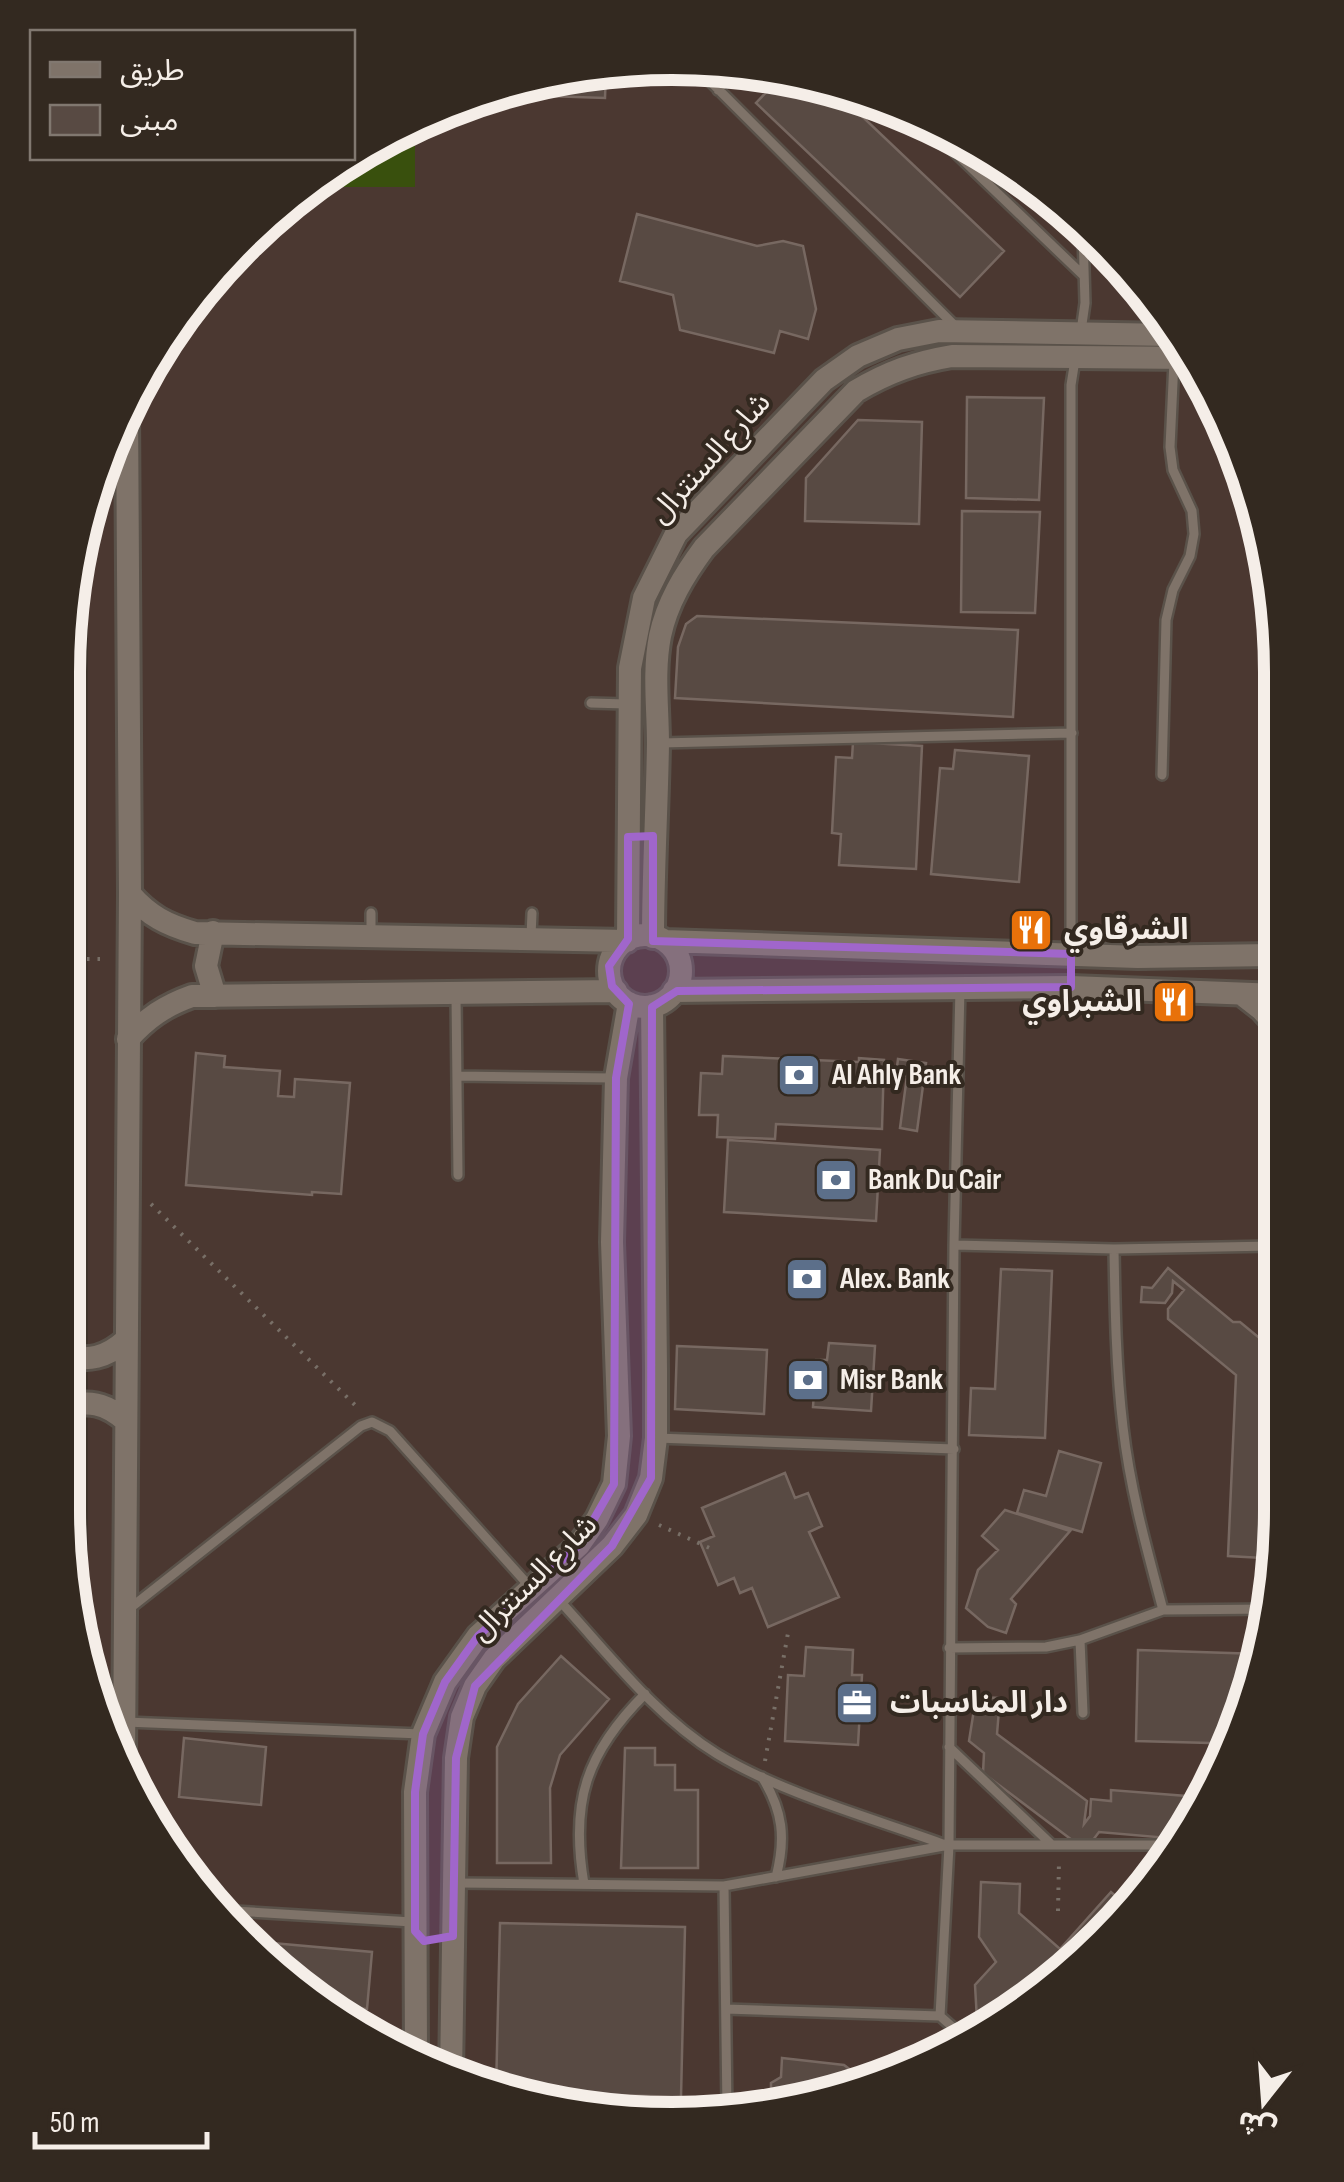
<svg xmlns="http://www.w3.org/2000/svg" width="1344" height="2182" font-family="'Sofia Sans Condensed','Noto Sans Arabic',sans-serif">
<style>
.commercial{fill:#4b3831}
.green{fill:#39500d}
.building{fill:#584a43;stroke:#776861;stroke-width:2.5}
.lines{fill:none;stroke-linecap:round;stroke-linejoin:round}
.service-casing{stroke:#5a524a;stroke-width:14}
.tertiary-casing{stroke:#5a524a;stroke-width:28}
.path{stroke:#786f67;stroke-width:4;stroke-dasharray:2.5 8;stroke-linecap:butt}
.service{stroke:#7f7369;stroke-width:9}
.tertiary{stroke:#7f7369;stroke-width:22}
.marked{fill:#a066cb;fill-opacity:0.2;stroke:#a066cb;stroke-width:8;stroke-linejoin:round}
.labels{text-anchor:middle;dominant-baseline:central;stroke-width:8;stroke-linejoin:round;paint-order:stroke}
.street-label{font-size:30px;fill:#f5eee8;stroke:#332920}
.poi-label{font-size:30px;font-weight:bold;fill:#f5eee8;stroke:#332920;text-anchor:start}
.rim{fill:none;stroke:#f5eee8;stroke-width:12}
</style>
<rect width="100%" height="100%" fill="#3e332a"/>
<!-- commercial -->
<path class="commercial" d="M 592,68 L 829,83 L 1043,188 L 1200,368 L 1261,514 L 1280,632 L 1276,1589 L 1235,1743 L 1156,1881 L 1011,2016 L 867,2087 L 671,2119 L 477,2087 L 301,1994 L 188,1881 L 95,1705 L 88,1665 L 88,519 L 109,439 L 188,301 L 367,144 Z"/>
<!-- green -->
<path class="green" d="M 415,128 L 415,187 L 318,187 L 367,144 Z"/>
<!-- building -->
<path class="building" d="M 592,68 L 610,69 L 606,71 L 605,98 L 515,95 Z
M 778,80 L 827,83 L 1004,251 L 960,297 L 756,103 Z
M 637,214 L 757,246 L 783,241 L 803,246 L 816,309 L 808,339 L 780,331 L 774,353 L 680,330 L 673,295 L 620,281 Z
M 967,397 L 1044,398 L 1039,500 L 966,498 Z
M 858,420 L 922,422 L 919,524 L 805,521 L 806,478 Z
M 962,511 L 1040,512 L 1035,613 L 961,612 Z
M 697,616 L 1018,630 L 1013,717 L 675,698 L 678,647 L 686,624 Z
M 853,742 L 922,746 L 916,869 L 839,865 L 841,834 L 832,833 L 836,757 L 852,758 Z
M 955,750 L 1029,756 L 1019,882 L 931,874 L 940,768 L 953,769 Z
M 196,1053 L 225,1056 L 224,1067 L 280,1071 L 278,1096 L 294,1097 L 295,1079 L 350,1083 L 341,1194 L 312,1192 L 312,1195 L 186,1185 Z
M 723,1056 L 859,1062 L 859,1058 L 884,1060 L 882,1129 L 776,1124 L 775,1139 L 717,1137 L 718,1115 L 699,1115 L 701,1073 L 722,1074 Z
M 898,1059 L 926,1063 L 917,1131 L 900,1128 L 907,1076 L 896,1075 Z
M 728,1140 L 880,1150 L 876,1221 L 724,1212 Z
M 1168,1268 L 1233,1322 L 1240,1322 L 1274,1350 L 1272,1397 L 1266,1403 L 1266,1416 L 1275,1423 L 1273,1469 L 1267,1476 L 1266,1491 L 1275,1498 L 1272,1547 L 1263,1558 L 1228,1556 L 1236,1375 L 1168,1319 L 1168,1309 L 1184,1290 L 1173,1281 L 1172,1293 L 1165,1303 L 1141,1302 L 1142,1287 L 1152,1288 Z
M 1001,1269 L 1052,1271 L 1045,1438 L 969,1435 L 971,1388 L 995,1389 Z
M 829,1343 L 875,1346 L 871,1411 L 813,1407 L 816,1360 L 827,1360 Z
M 677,1346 L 767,1350 L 764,1414 L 675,1409 Z
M 1059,1451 L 1101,1463 L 1082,1532 L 1017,1513 L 1024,1490 L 1046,1496 Z
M 785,1473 L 795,1498 L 808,1493 L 822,1526 L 809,1532 L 839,1597 L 768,1627 L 752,1588 L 740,1593 L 734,1578 L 718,1585 L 700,1542 L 714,1536 L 702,1508 Z
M 1005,1510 L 1070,1531 L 1011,1599 L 1016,1604 L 1006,1633 L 988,1627 L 966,1608 L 978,1570 L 998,1550 L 982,1536 Z
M 806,1647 L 853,1650 L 852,1675 L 862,1675 L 858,1745 L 785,1741 L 788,1675 L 804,1676 Z
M 1138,1650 L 1259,1654 L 1235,1743 L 1221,1768 L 1221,1764 L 1209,1763 L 1210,1743 L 1136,1741 Z
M 561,1656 L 609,1699 L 560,1755 L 550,1788 L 551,1863 L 497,1863 L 497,1747 L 518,1704 Z
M 976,1697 L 1000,1698 L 997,1734 L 1087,1801 L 1084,1824 L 1090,1816 L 1091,1799 L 1111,1801 L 1111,1790 L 1199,1797 L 1198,1807 L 1185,1830 L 1174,1829 L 1168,1838 L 1099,1832 L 1090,1844 L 1076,1843 L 983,1773 L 984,1753 L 969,1741 Z
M 184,1738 L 266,1747 L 261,1805 L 179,1797 Z
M 625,1748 L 655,1748 L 655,1765 L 675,1765 L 675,1790 L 698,1790 L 698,1868 L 621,1868 Z
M 981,1882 L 1020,1884 L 1019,1913 L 1060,1949 L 1111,1892 L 1128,1907 L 1052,1978 L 1049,1978 L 1049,1981 L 1011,2016 L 977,2020 L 975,1985 L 996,1962 L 979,1937 Z
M 500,1923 L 685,1927 L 681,2097 L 496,2091 Z
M 261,1942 L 372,1952 L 367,2009 L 322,2005 L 301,1994 L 260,1952 Z
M 782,2058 L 844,2065 L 860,2077 L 881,2060 L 898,2072 L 867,2087 L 771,2103 L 771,2083 L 781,2077 Z"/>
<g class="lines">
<!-- service casing -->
<g class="service-casing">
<path id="service" d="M 704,75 L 955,326
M 718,90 L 730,77
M 939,137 L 1084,276
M 1081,331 L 1085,303 L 1083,234
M 591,703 L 626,704
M 661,743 L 1072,733
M 1162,775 L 1166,620 L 1173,590 L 1190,556 L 1194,534 L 1192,511 L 1173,470 L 1170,447 L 1174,361
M 371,935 L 371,913
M 531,936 L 532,913
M 1071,954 L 1071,385 L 1075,360
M 960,988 L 954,1245 L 949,1845 L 940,2016 L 966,2039
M 456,996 L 458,1175
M 457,1076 L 613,1078
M 954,1245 L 1114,1249 L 1278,1246
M 1114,1249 C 1115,1309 1116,1368 1123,1427 C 1130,1489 1147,1550 1163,1610
M 657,1438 L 954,1449
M 558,1599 C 608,1653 655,1716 717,1754 C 781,1793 875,1819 946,1845
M 129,1609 L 361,1426 L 372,1422 L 390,1431 L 531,1588
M 1080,1640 L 1083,1713
M 949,1648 L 1046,1647 L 1080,1640 L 1163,1610 L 1271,1609
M 126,1722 L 421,1734
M 949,1747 L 1052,1845
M 762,1777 C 783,1811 786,1838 776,1877
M 458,1883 L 724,1886 L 949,1845 L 1176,1845
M 584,1884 C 570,1802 586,1753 645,1694
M 724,1886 L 727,2110
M 218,1910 L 412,1922
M 726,2009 L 940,2016
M 606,2109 L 727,2107"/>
</g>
<!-- tertiary casing -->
<g class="tertiary-casing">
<path id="tertiary" d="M 130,894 C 149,916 167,925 195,933 L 627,941
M 213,932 L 206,966 L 215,996
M609 971a36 36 0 1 1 72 0a36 36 0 1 1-72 0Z
M 653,937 C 653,872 657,808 658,744 C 658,708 653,672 660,636 C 667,603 684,575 704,548 L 856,391 C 888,372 916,362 952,356 L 1192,358
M 628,940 L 630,668 L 644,598 L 676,534 L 824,380 L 858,356 L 898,339 L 939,331 L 1171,335
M 665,941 L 1138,957 L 1279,955
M 674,991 L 1071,987 L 1279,995
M 1243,995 L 1261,1009 L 1279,1029
M 128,1039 C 147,1018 164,1006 192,996 L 616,991
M 63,1354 C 88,1363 107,1357 126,1340
M 63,1409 C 87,1398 107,1404 126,1421
M 124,1760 L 130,894 L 127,408
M 416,2055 L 415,1792 L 423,1734 L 445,1682 L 478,1636 L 579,1545 L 597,1519 L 614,1484 L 619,1436 L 612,1242 L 616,1078 L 629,1003
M 451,2074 L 456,1758 L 462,1717 L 475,1686 L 494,1659 L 612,1546 L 636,1515 L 651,1478 L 656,1438 L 656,1370 L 652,1006"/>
</g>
<!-- path -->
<path class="path" d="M 66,959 L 106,959
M 151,1204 L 358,1408
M 659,1525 L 714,1550
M 765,1761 L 788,1633
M 1058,1911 L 1059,1861"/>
<!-- service -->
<use href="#service" class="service"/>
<!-- tertiary -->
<use href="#tertiary" class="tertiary"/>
</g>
<!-- marked area -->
<path class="marked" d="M 653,836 L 653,941 L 1071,954 L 1071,987 L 677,991 L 652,1007 L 651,1478 L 612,1546 L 475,1686 L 456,1758 L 453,1936 L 424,1941 L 415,1931 L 415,1792 L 423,1734 L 445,1682 L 478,1636 L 579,1545 L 614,1484 L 616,1078 L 629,1004 L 612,986 L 609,966 L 628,939 L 628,837 Z"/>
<!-- icons -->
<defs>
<g id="restaurant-square" transform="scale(2.25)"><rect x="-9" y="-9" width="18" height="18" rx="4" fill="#e8710a" stroke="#332920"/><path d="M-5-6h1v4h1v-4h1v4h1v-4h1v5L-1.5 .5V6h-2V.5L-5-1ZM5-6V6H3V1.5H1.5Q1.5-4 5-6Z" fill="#fff"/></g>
<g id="bank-square" transform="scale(2.25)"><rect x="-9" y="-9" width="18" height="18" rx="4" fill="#5c6f8a" stroke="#332920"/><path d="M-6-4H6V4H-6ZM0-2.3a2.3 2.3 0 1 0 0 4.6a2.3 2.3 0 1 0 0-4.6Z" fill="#fff"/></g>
<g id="office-square" transform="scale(2.25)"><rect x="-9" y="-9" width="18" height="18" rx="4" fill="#5c6f8a" stroke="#332920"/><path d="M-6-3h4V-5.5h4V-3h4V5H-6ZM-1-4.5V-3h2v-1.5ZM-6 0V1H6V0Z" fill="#fff"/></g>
</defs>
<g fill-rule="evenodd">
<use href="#restaurant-square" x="1031" y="930"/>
<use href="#restaurant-square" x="1174" y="1002"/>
<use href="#bank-square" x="799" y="1075"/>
<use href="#bank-square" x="836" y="1180"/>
<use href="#bank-square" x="807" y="1279"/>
<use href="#bank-square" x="808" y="1380"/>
<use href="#office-square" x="857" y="1703"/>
</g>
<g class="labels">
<!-- street labels -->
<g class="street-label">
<text transform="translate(710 458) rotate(-48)">شارع السنترال</text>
<text transform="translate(534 1578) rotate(-45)">شارع السنترال</text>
</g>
<!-- poi labels -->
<g class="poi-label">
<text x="1064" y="930">الشرقاوي</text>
<text x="1142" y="1002" text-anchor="end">الشبراوي</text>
<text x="832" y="1075">Al Ahly Bank</text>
<text x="868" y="1180">Bank Du Cair</text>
<text x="840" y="1279">Alex. Bank</text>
<text x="840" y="1380">Misr Bank</text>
<text x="890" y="1703">دار المناسبات</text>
</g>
</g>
<!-- crop -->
<path d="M0 0H1344V2182H0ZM672 80H672A592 592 0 0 1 1264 672V1510A592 592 0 0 1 672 2102H672A592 592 0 0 1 80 1510V672A592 592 0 0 1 672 80Z" fill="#332920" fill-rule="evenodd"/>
<path class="rim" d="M672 80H672A592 592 0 0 1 1264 672V1510A592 592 0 0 1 672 2102H672A592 592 0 0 1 80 1510V672A592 592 0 0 1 672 80Z"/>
<!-- legend -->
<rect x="30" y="30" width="325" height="130" fill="#332920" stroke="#817870" stroke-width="2.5"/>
<rect x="50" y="62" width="50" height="15" fill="#7f7369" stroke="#817870" stroke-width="2.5"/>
<text x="120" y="80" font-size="30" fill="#f5eee8">طريق</text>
<rect x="50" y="105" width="50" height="30" fill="#584a43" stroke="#817870" stroke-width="2.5"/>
<text x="120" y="130" font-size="30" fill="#f5eee8">مبنى</text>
<!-- north arrow -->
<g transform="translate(1264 2102) rotate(197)" stroke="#332920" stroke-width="8" paint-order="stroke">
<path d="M0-8L18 38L0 25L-18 38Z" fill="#f5eee8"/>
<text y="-15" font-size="28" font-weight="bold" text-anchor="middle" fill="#f5eee8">ش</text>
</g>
<!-- scale -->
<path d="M35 2132v15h172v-15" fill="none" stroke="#f5eee8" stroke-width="5"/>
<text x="50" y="2132" font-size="30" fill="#f5eee8" stroke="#332920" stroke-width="8" paint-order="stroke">50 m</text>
</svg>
